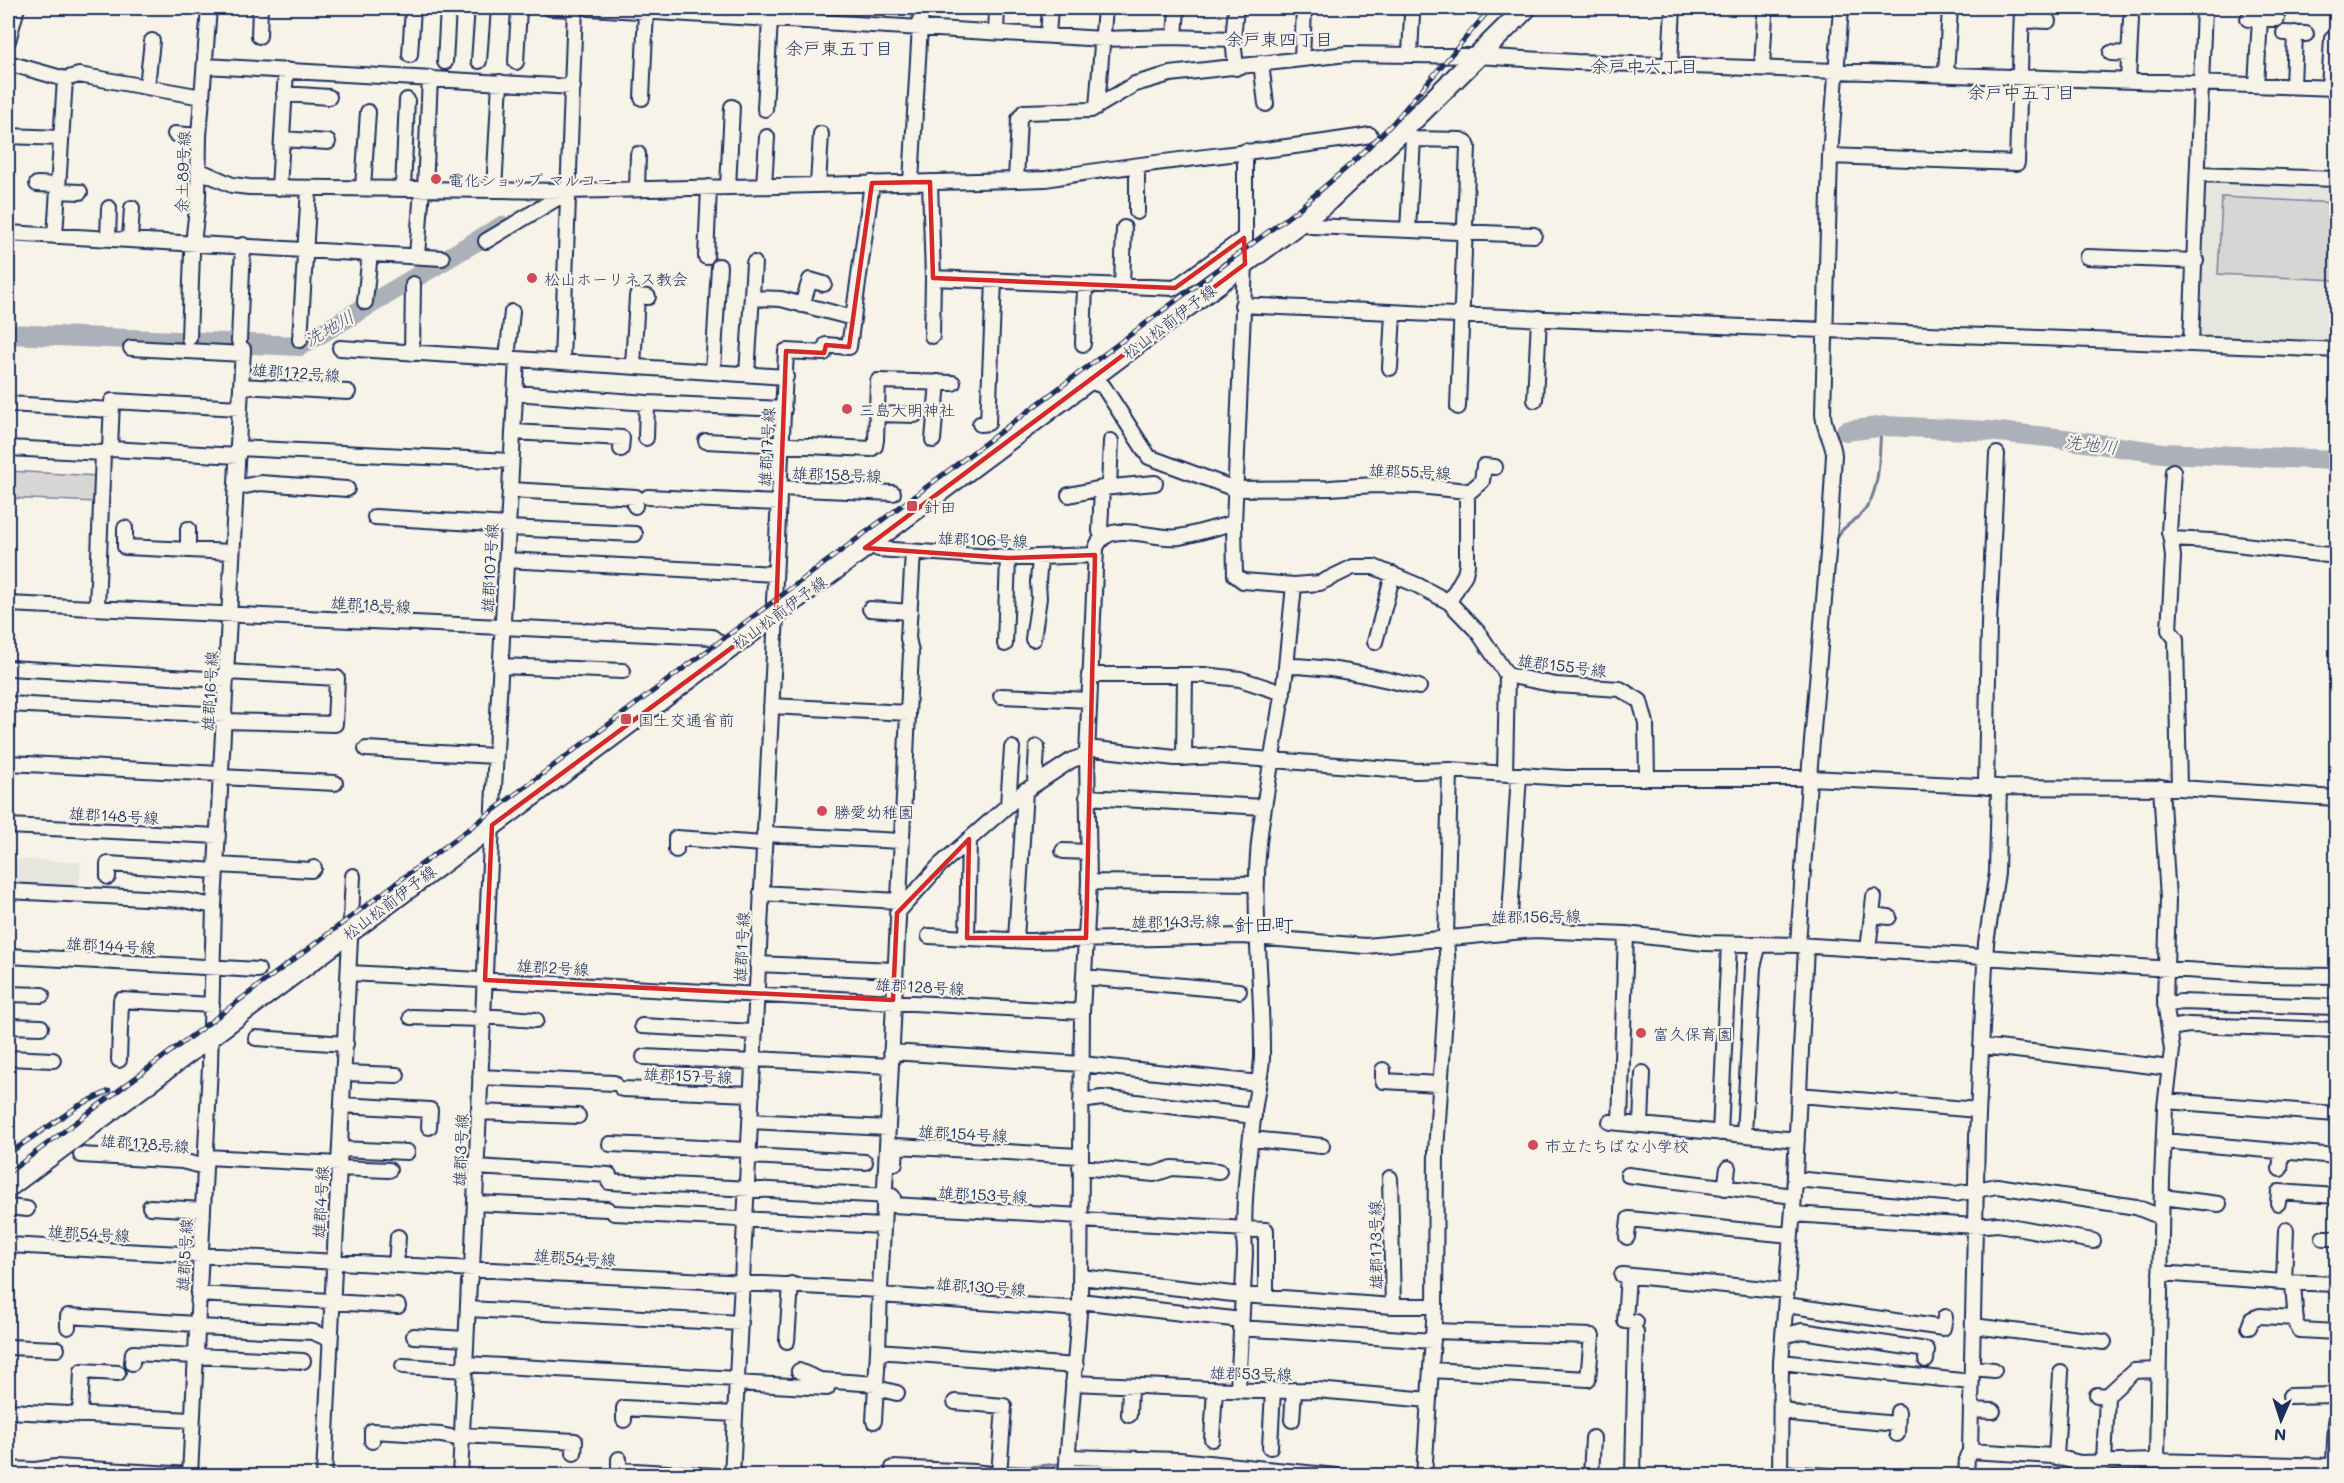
<svg xmlns="http://www.w3.org/2000/svg" width="2344" height="1483" font-family="Mali,'Klee One',sans-serif">
<style>
.built{fill:#e6e5de}
.green{fill:#d7d6d4;stroke:#798299;stroke-width:1.5}
.lines{fill:none;stroke-linecap:round;stroke-linejoin:round}
.stream{stroke:#727c95;stroke-width:3}
.river{stroke:#acb0b9;stroke-width:20}
.minor-casing{stroke:#1b2f5e;stroke-width:18}
.secondary-casing{stroke:#1b2f5e;stroke-width:24}
.minor{stroke:#f7f3e8;stroke-width:14}
.secondary{stroke:#f7f3e8;stroke-width:20}
.rail-casing{stroke:#1b2f5e;stroke-width:5}
.rail{stroke:#f7f3e8;stroke-width:3;stroke-dasharray:9;stroke-linecap:butt}
.marked{fill:none;stroke:#d62828;stroke-width:4.5;stroke-linejoin:round}
.poi-dot{fill:#d1495b;stroke:#f7f3e8;stroke-width:2}
.labels{text-anchor:middle;dominant-baseline:central;stroke-width:4.5;stroke-linejoin:round;paint-order:stroke}
.street-label{font-size:16px;fill:#1b2f5e;stroke:#f7f3e8}
.poi-label{font-size:16px;fill:#1b2f5e;stroke:#f7f3e8;text-anchor:start}
.neighbourhood-label{font-size:18px;fill:#1b2f5e;stroke:#f7f3e8}
.water-label{font-size:18px;font-style:italic;fill:#465679;stroke:#f7f3e8}
.quarter-label{font-size:20px;fill:#1b2f5e;stroke:#f7f3e8}
</style>
<rect width="100%" height="100%" fill="#f7f3e8"/>
<filter id="ink" filterUnits="userSpaceOnUse"><feTurbulence type="fractalNoise" baseFrequency=".0167" numOctaves="2"/><feDisplacementMap in="SourceGraphic" scale="12" xChannelSelector="R" yChannelSelector="G"/><feConvolveMatrix kernelMatrix="1 2 1 2 8 2 1 2 1" color-interpolation-filters="sRGB"/></filter>
<g filter="url(#ink)">
<!-- built -->
<path class="built" d="M 2207,177 L 2336,182 L 2336,345 L 2203,340 L 2199,336 L 2203,188 Z
M 8,859 L 81,862 L 79,892 L 8,888 Z"/>
<!-- green -->
<path class="green" d="M 2222,197 L 2336,203 L 2336,280 L 2218,274 Z
M 8,471 L 99,476 L 97,502 L 8,498 Z"/>
<g class="lines">
<!-- stream -->
<path class="stream" d="M 1835,544 C 1839,526 1855,523 1865,510 C 1881,488 1879,453 1881,427
M 893,1463 L 996,1466
M 1076,1465 L 1125,1465
M 1003,1466 L 1029,1467 L 1059,1464
M 883,1476 L 884,1471 L 888,1467"/>
<!-- river -->
<path class="river" d="M 8,334 L 300,346 L 502,226
M 1846,431 L 1886,426 L 1989,431 L 2057,438 L 2162,453 L 2336,460"/>
<!-- minor casing -->
<g class="minor-casing">
<path id="minor" d="M 549,8 L 575,9
M 589,8 L 1103,39 L 1172,37 L 1233,39
M 2248,19 L 2277,19
M 2022,20 L 2048,21
M 996,32 L 997,8
M 2284,33 L 2306,34
M 1048,35 L 1050,8
M 259,36 L 260,8
M 1175,37 L 1177,8
M 8,41 L 17,8
M 2111,53 L 2129,54
M 1410,54 L 1412,15
M 410,55 L 413,8
M 1302,59 L 1304,8
M 479,61 L 483,8
M 445,62 L 448,8
M 516,62 L 519,8
M 8,63 L 65,79 L 79,75 L 202,97
M 1261,63 L 1266,104
M 1670,64 L 1673,8
M 205,66 L 573,87
M 1236,68 L 1233,39 L 1236,8
M 1762,68 L 1765,15
M 1946,74 L 1950,8
M 2128,80 L 2131,19
M 2256,85 L 2260,19
M 147,86 L 152,41
M 2293,86 L 2295,33
M 2329,88 L 2332,38
M 284,94 L 329,97
M 642,98 L 646,11
M 1097,107 L 1105,8
M 765,109 L 770,19
M 1403,129 L 1413,139 L 1461,140 L 1466,142 L 1468,147 L 1458,407
M 175,134 L 199,136
M 8,136 L 61,138
M 282,139 L 328,142
M 1830,156 L 2017,163 L 2022,8
M 198,170 L 232,185 L 249,187 L 569,191 L 1016,180 L 1046,179 C 1153,160 1263,153 1370,135
M 2199,174 L 2336,179
M 1016,180 L 1019,119 L 1024,112 L 1091,110 L 1135,84 L 1170,74 L 1347,54 L 1477,56 L 1576,62 L 2336,88
M 911,182 L 921,8
M 930,182 L 933,278 L 932,336
M 37,184 L 58,185
M 818,185 L 821,134
M 764,186 L 767,137
M 728,187 L 732,107
M 279,188 L 286,70
M 363,188 L 368,112
M 403,189 L 407,100
M 425,189 L 430,78
M 637,189 L 638,154
M 494,190 L 500,82
M 58,191 L 80,192
M 1137,212 L 1137,167
M 1302,221 L 1311,226 L 1534,235
M 1408,230 L 1413,139
M 8,233 L 442,258
M 55,236 L 65,79
M 108,238 L 109,208
M 130,239 L 132,208
M 486,241 L 569,191
M 417,256 L 422,189
M 706,257 L 709,187
M 2087,257 L 2196,261
M 933,278 L 1175,288 L 1244,238
M 1122,286 L 1124,228
M 752,298 L 781,299 L 853,318
M 365,302 L 370,253
M 802,305 L 810,280 L 824,284
M 1242,305 C 1607,324 1972,334 2336,350
M 189,338 L 192,253 L 198,199 L 199,136 L 209,8
M 300,340 L 309,188
M 239,341 L 243,245
M 2191,343 L 2204,8
M 1083,344 L 1085,285
M 131,348 L 243,354
M 340,348 L 517,359
M 412,353 L 413,284
M 507,358 L 512,312
M 562,361 L 575,8
M 633,366 L 637,296 L 648,297
M 1390,368 L 1393,313
M 713,371 L 719,266
M 747,374 L 754,263
M 1089,381 L 1103,386 L 1149,457 L 1235,489 L 1330,488 L 1374,485 L 1419,486 L 1467,491 L 1467,565 L 1465,574 L 1449,602 L 1478,632 L 1507,675 L 1505,774
M 242,386 L 348,392
M 515,393 L 647,403 L 784,409
M 1535,400 L 1539,318
M 8,404 L 112,410
M 876,414 L 915,415
M 980,424 L 988,423 L 994,281
M 513,432 L 622,438 L 621,449
M 646,438 L 647,403
M 933,440 L 938,382
M 706,441 L 871,449 L 875,446 L 876,440 L 878,381 L 953,383
M 8,448 L 103,453 L 110,449
M 238,448 L 511,461
M 238,456 L 110,449 L 112,401 L 240,408
M 1109,487 L 1111,441
M 236,488 L 260,483 L 347,489
M 780,488 L 893,493
M 510,490 L 636,497 L 635,506
M 1467,494 L 1482,481 L 1484,466 L 1495,467
M 1069,495 L 1102,488 L 1155,483
M 648,497 L 779,503
M 375,517 L 508,525
M 125,528 L 125,547 L 232,552
M 508,528 L 635,534
M 1102,537 L 1100,531 L 1102,488
M 2171,539 L 2169,532 L 2173,471
M 872,543 L 878,549 L 1008,558 L 1095,555
M 188,550 L 188,529
M 506,560 L 775,574
M 1294,585 L 1320,583 L 1353,567 L 1374,567 L 1417,585 L 1449,602
M 8,604 L 712,637 L 728,650
M 97,608 L 103,453
M 870,609 L 910,612
M 1033,639 L 1039,598 L 1038,582 L 1040,557
M 1375,642 L 1393,574
M 1005,644 L 1008,558
M 500,666 L 623,671
M 1286,666 C 1332,666 1375,677 1419,687
M 8,668 L 226,680
M 1089,675 L 1204,675 L 1240,679 L 1283,693
M 1507,675 L 1556,685 L 1620,689 L 1640,701 L 1646,723 L 1647,778
M 1001,696 L 1089,700
M 8,704 L 225,715
M 771,706 L 908,713
M 224,721 L 335,724 L 337,678 L 227,672
M 1087,748 L 1175,758 L 1220,756 L 1416,771 L 1450,770 L 1565,778 L 1810,778 L 1999,787 L 2179,788 L 2336,798
M 366,749 L 495,756
M 1184,758 L 1185,676
M 8,763 L 221,774
M 221,777 L 335,783
M 1035,783 L 1037,747
M 1986,787 L 1989,622 L 1997,454
M 1999,787 L 1997,873 L 1986,943 L 1977,1137 L 1970,1451 L 2052,1456 L 2080,1463 L 2157,1461 L 2331,1466 L 2334,1462 L 2336,1422
M 2179,788 L 2176,639 L 2169,630 L 2173,557 L 2171,539 L 2211,541 L 2336,556
M 1087,797 L 1264,807 L 1285,677 L 1294,585 L 1243,581 L 1235,575 L 1234,523 L 1245,264 L 1245,151
M 1008,805 L 1012,748
M 8,826 L 218,836
M 764,834 L 901,841
M 676,850 L 676,838 L 764,844
M 1063,851 L 1089,852
M 217,865 L 311,870 L 314,868
M 108,877 L 108,864 L 216,871
M 1089,882 L 1256,884
M 8,891 L 183,900 L 214,906
M 761,893 L 898,901
M 897,913 L 940,865 L 1022,793 L 1072,760 L 1087,755
M 1872,915 L 1889,917
M 1509,931 L 1519,775
M 929,936 L 1031,941 L 1242,936 L 1366,946 L 1534,930 L 1626,934 L 1704,943 L 1798,945 L 2264,975 L 2336,976
M 967,938 L 969,839
M 1016,940 L 1025,790
M 1798,945 L 1810,765 L 1829,541 L 1834,455 C 1833,440 1823,429 1823,413 L 1830,156 L 1841,8
M 1868,950 L 1874,897
M 8,956 L 258,970
M 757,964 L 894,970
M 350,973 L 1082,1012
M 1084,977 L 1239,991
M 8,994 L 42,995
M 2165,1005 L 2181,1002 L 2336,1007
M 483,1016 L 536,1020
M 411,1017 L 483,1019
M 8,1026 L 41,1027
M 642,1026 L 754,1032
M 2169,1028 L 2189,1025 L 2336,1030
M 256,1038 L 346,1044
M 1981,1046 L 2170,1068
M 891,1052 L 1082,1064 L 1259,1083
M 644,1057 L 753,1062
M 8,1058 L 53,1060
M 753,1059 L 890,1066
M 119,1060 L 121,1000 L 212,1005
M 1383,1070 L 1383,1081 L 1440,1084
M 344,1073 L 397,1075
M 480,1077 L 614,1083
M 622,1089 L 752,1094
M 1799,1095 L 1978,1110
M 1081,1101 L 1102,1098 L 1254,1116
M 2166,1101 L 2336,1114
M 342,1105 L 430,1110 L 429,1127
M 478,1112 L 578,1116
M 750,1121 L 887,1128
M 1610,1122 L 1797,1140
M 1620,1123 L 1626,934
M 1641,1125 L 1643,1073
M 1720,1133 L 1729,944
M 1744,1135 L 1753,967 L 1759,944
M 1252,1139 L 1322,1146
M 2164,1141 L 2336,1156
M 610,1144 L 749,1150
M 340,1149 L 407,1152
M 81,1155 L 182,1161 L 205,1167
M 749,1156 L 865,1162
M 206,1157 L 339,1164
M 895,1163 L 896,1146 L 1080,1156
M 476,1167 L 609,1175
M 1080,1167 L 1154,1174 L 1172,1168 L 1219,1171
M 339,1168 L 389,1170
M 2280,1169 L 2282,1152
M 1628,1175 L 1794,1196
M 1390,1178 L 1393,1306 L 1435,1306
M 1795,1179 L 1955,1194 L 1997,1186 L 2136,1207 L 2161,1217
M 609,1182 L 892,1196
M 1725,1188 L 1728,1168
M 893,1197 L 893,1205 L 1080,1216
M 2162,1197 L 2219,1204
M 475,1203 L 607,1209
M 2278,1203 L 2279,1192 L 2336,1196
M 8,1207 L 27,1209
M 150,1207 L 203,1210
M 614,1213 L 883,1226
M 1793,1214 L 1975,1226 L 1998,1224 L 2093,1241
M 1080,1220 L 1266,1230 L 1266,1297
M 1627,1237 L 1629,1219 L 1790,1235
M 2323,1238 L 2336,1238
M 8,1245 L 880,1290 L 878,1351 L 1076,1366
M 396,1265 L 398,1237
M 2160,1273 L 2284,1282 L 2336,1284
M 1622,1275 L 1787,1291
M 1628,1276 L 1625,1321 L 1636,1322
M 1080,1277 L 1242,1295 L 1393,1306
M 2284,1282 L 2286,1230
M 2293,1283 L 2296,1324 L 2300,1330 L 2336,1332
M 880,1290 L 911,652 L 908,638 L 913,552
M 198,1294 L 331,1301
M 880,1295 L 1079,1309
M 1080,1301 L 1241,1320
M 331,1302 L 398,1306
M 1786,1305 L 1943,1328 L 1945,1317
M 468,1309 L 741,1323
M 1973,1326 L 2104,1342
M 68,1327 L 68,1316 L 196,1324
M 196,1327 L 313,1332 L 329,1339
M 2249,1327 L 2252,1319 L 2260,1316 L 2296,1318
M 1240,1328 L 1433,1341
M 414,1336 L 466,1339
M 1783,1336 L 1802,1331 L 1927,1350 L 1926,1360
M 787,1341 L 791,1284
M 8,1347 L 57,1349
M 1781,1362 L 1971,1382
M 132,1363 L 133,1353 L 303,1361
M 465,1364 L 737,1379
M 403,1366 L 465,1370
M 1972,1368 L 1994,1370
M 1431,1370 L 1588,1379 L 1592,1336 L 1434,1331
M 799,1371 L 820,1380 L 876,1384
M 737,1383 L 827,1388
M 1073,1383 L 1255,1391 L 1317,1390 L 1429,1400
M 876,1388 L 897,1393
M 1238,1390 L 1245,1253 C 1242,1207 1248,1158 1254,1112 C 1256,1094 1261,1076 1262,1058 C 1263,973 1248,892 1264,807
M 2097,1395 L 2107,1396 L 2104,1463
M 2107,1396 L 2134,1371 L 2157,1370
M 2290,1396 L 2336,1395
M 955,1402 L 1004,1406 L 999,1476
M 1781,1408 L 1799,1415 L 1897,1424
M 1971,1410 L 1993,1411
M 8,1411 L 192,1420
M 80,1415 L 82,1371 L 118,1373
M 1129,1415 L 1130,1386
M 624,1420 L 624,1408 L 735,1414
M 1292,1420 L 1294,1390
M 874,1421 L 878,1351
M 1897,1434 L 1898,1412
M 461,1435 L 575,1441 L 574,1453
M 1212,1439 L 1215,1389
M 372,1441 L 372,1431 L 441,1435 L 461,1439
M 1270,1447 L 1273,1390
M 1067,1457 L 1179,1460 L 1336,1476
M 2056,1457 L 2061,1373
M 619,1459 L 619,1470 L 715,1476
M 2157,1461 L 2162,1180 L 2165,1107 L 2172,1050 L 2165,1001 L 2168,899 L 2161,787
M 893,1468 L 974,1472 L 1002,1476
M 8,1469 L 35,1470 L 56,1467 L 190,1475
M 1780,1473 L 1831,1476
M 190,1476 L 210,1066 L 214,906 L 243,349
M 324,1476 L 353,876
M 460,1476 L 469,1282 L 472,1269 L 489,882 L 517,359 L 786,377
M 732,1476 L 776,615 L 774,601 L 786,351 L 824,353 L 826,345 L 849,347 L 872,183
M 1055,1476 L 1074,1472 L 1167,1473 L 1200,1476
M 1066,1476 L 1080,1301 L 1082,1012 L 1089,882 L 1087,755 L 1096,548 C 1107,517 1155,541 1179,537 C 1197,534 1216,527 1234,523
M 1424,1476 L 1435,1306 L 1436,1151 L 1448,970 L 1446,937 L 1450,770
M 1591,1476 L 1593,1438
M 1633,1476 L 1636,1332
M 1780,1476 L 1781,1362 L 1794,1196 L 1806,946
M 1966,1476 L 1967,1457 L 1970,1451"/>
</g>
<!-- secondary casing -->
<g class="secondary-casing">
<path id="secondary" d="M 8,1187 L 1324,204 L 1413,120 L 1526,8"/>
</g>
<!-- minor -->
<use href="#minor" class="minor"/>
<!-- secondary -->
<use href="#secondary" class="secondary"/>
<!-- rail casing -->
<g class="rail-casing">
<path id="rail" d="M 8,1154 L 78,1106 L 109,1091
M 8,1173 L 1296,211 L 1351,164 L 1392,124 L 1491,8"/>
</g>
<!-- rail -->
<use href="#rail" class="rail"/>
</g>
</g>
<!-- marked area -->
<path class="marked" d="M 930,182 L 933,278 L 1175,288 L 1244,238 L 1245,264 L 865,548 L 1008,558 L 1095,555 L 1086,938 L 967,938 L 969,839 L 897,913 L 893,1000 L 485,980 L 492,825 L 776,615 L 786,351 L 824,353 L 826,345 L 849,347 L 872,183 Z"/>
<!-- markers -->
<g class="poi-dot">
<circle cx="436" cy="179" r="6"/>
<circle cx="532" cy="278" r="6"/>
<circle cx="847" cy="409" r="6"/>
<rect x="906" y="500" width="12" height="12" rx="3"/>
<rect x="620" y="713" width="12" height="12" rx="3"/>
<circle cx="822" cy="811" r="6"/>
<circle cx="1641" cy="1033" r="6"/>
<circle cx="1533" cy="1145" r="6"/>
</g>
<g class="labels">
<!-- street labels -->
<g class="street-label">
<text transform="translate(182 172) rotate(-88)">余土89号線</text>
<text transform="translate(1169 321) rotate(-37)">松山松前伊予線</text>
<text transform="translate(296 372) rotate(4)">雄郡172号線</text>
<text transform="translate(766 447) rotate(-87)">雄郡17号線</text>
<text transform="translate(1410 471) rotate(2)">雄郡55号線</text>
<text transform="translate(837 474) rotate(2)">雄郡158号線</text>
<text transform="translate(983 539) rotate(2)">雄郡106号線</text>
<text transform="translate(489 568) rotate(-87)">雄郡107号線</text>
<text transform="translate(371 604) rotate(3)">雄郡18号線</text>
<text transform="translate(779 612) rotate(-36)">松山松前伊予線</text>
<text transform="translate(1562 665) rotate(7)">雄郡155号線</text>
<text transform="translate(209 691) rotate(-87)">雄郡16号線</text>
<text transform="translate(114 815) rotate(3)">雄郡148号線</text>
<text transform="translate(389 902) rotate(-37)">松山松前伊予線</text>
<text transform="translate(1536 916) rotate(-1)">雄郡156号線</text>
<text transform="translate(1176 921) rotate(-1)">雄郡143号線</text>
<text transform="translate(111 945) rotate(3)">雄郡144号線</text>
<text transform="translate(741 947) rotate(-87)">雄郡1号線</text>
<text transform="translate(553 967) rotate(3)">雄郡2号線</text>
<text transform="translate(920 986) rotate(3)">雄郡128号線</text>
<text transform="translate(688 1075) rotate(2)">雄郡157号線</text>
<text transform="translate(963 1133) rotate(3)">雄郡154号線</text>
<text transform="translate(145 1143) rotate(4)">雄郡178号線</text>
<text transform="translate(460 1150) rotate(-88)">雄郡3号線</text>
<text transform="translate(983 1194) rotate(3)">雄郡153号線</text>
<text transform="translate(320 1202) rotate(-87)">雄郡4号線</text>
<text transform="translate(89 1233) rotate(3)">雄郡54号線</text>
<text transform="translate(1375 1245) rotate(-91)">雄郡173号線</text>
<text transform="translate(184 1255) rotate(-87)">雄郡5号線</text>
<text transform="translate(575 1257) rotate(3)">雄郡54号線</text>
<text transform="translate(981 1286) rotate(4)">雄郡130号線</text>
<text transform="translate(1251 1373) rotate(1)">雄郡53号線</text>
</g>
<!-- poi labels -->
<g class="poi-label">
<text x="448" y="179">電化ショップ マルコー</text>
<text x="544" y="278">松山ホーリネス教会</text>
<text x="859" y="409">三島大明神社</text>
<text x="924" y="506">針田</text>
<text x="638" y="719">国土交通省前</text>
<text x="834" y="811">勝愛幼稚園</text>
<text x="1653" y="1033">富久保育園</text>
<text x="1545" y="1145">市立たちばな小学校</text>
</g>
<!-- neighbourhood labels -->
<g class="neighbourhood-label">
<text x="1279" y="39">余戸東四丁目</text>
<text x="839" y="48">余戸東五丁目</text>
<text x="1644" y="66">余戸中六丁目</text>
<text x="2021" y="92">余戸中五丁目</text>
</g>
<!-- water labels -->
<g class="water-label">
<text transform="translate(329 328) rotate(-30)">洗地川</text>
<text transform="translate(2091 444) rotate(7)">洗地川</text>
</g>
<!-- quarter labels -->
<g class="quarter-label">
<text x="1264" y="924">針田町</text>
</g>
</g>
<!-- margin -->
<rect width="2344" height="1483" fill="none" stroke="#f7f3e8" stroke-width="30"/>
<rect x="15" y="15" width="2314" height="1453" fill="none" stroke="#1b2f5e" stroke-width="2" filter="url(#ink)"/>
<!-- north arrow -->
<g transform="translate(2281 1420) rotate(183)" stroke="#f7f3e8" stroke-width="4.5" paint-order="stroke">
<path d="M0-4.5L10 22L0 15L-10 22Z" fill="#1b2f5e"/>
<text y="-9" font-size="16" font-weight="bold" text-anchor="middle" fill="#1b2f5e">N</text>
</g>
</svg>
